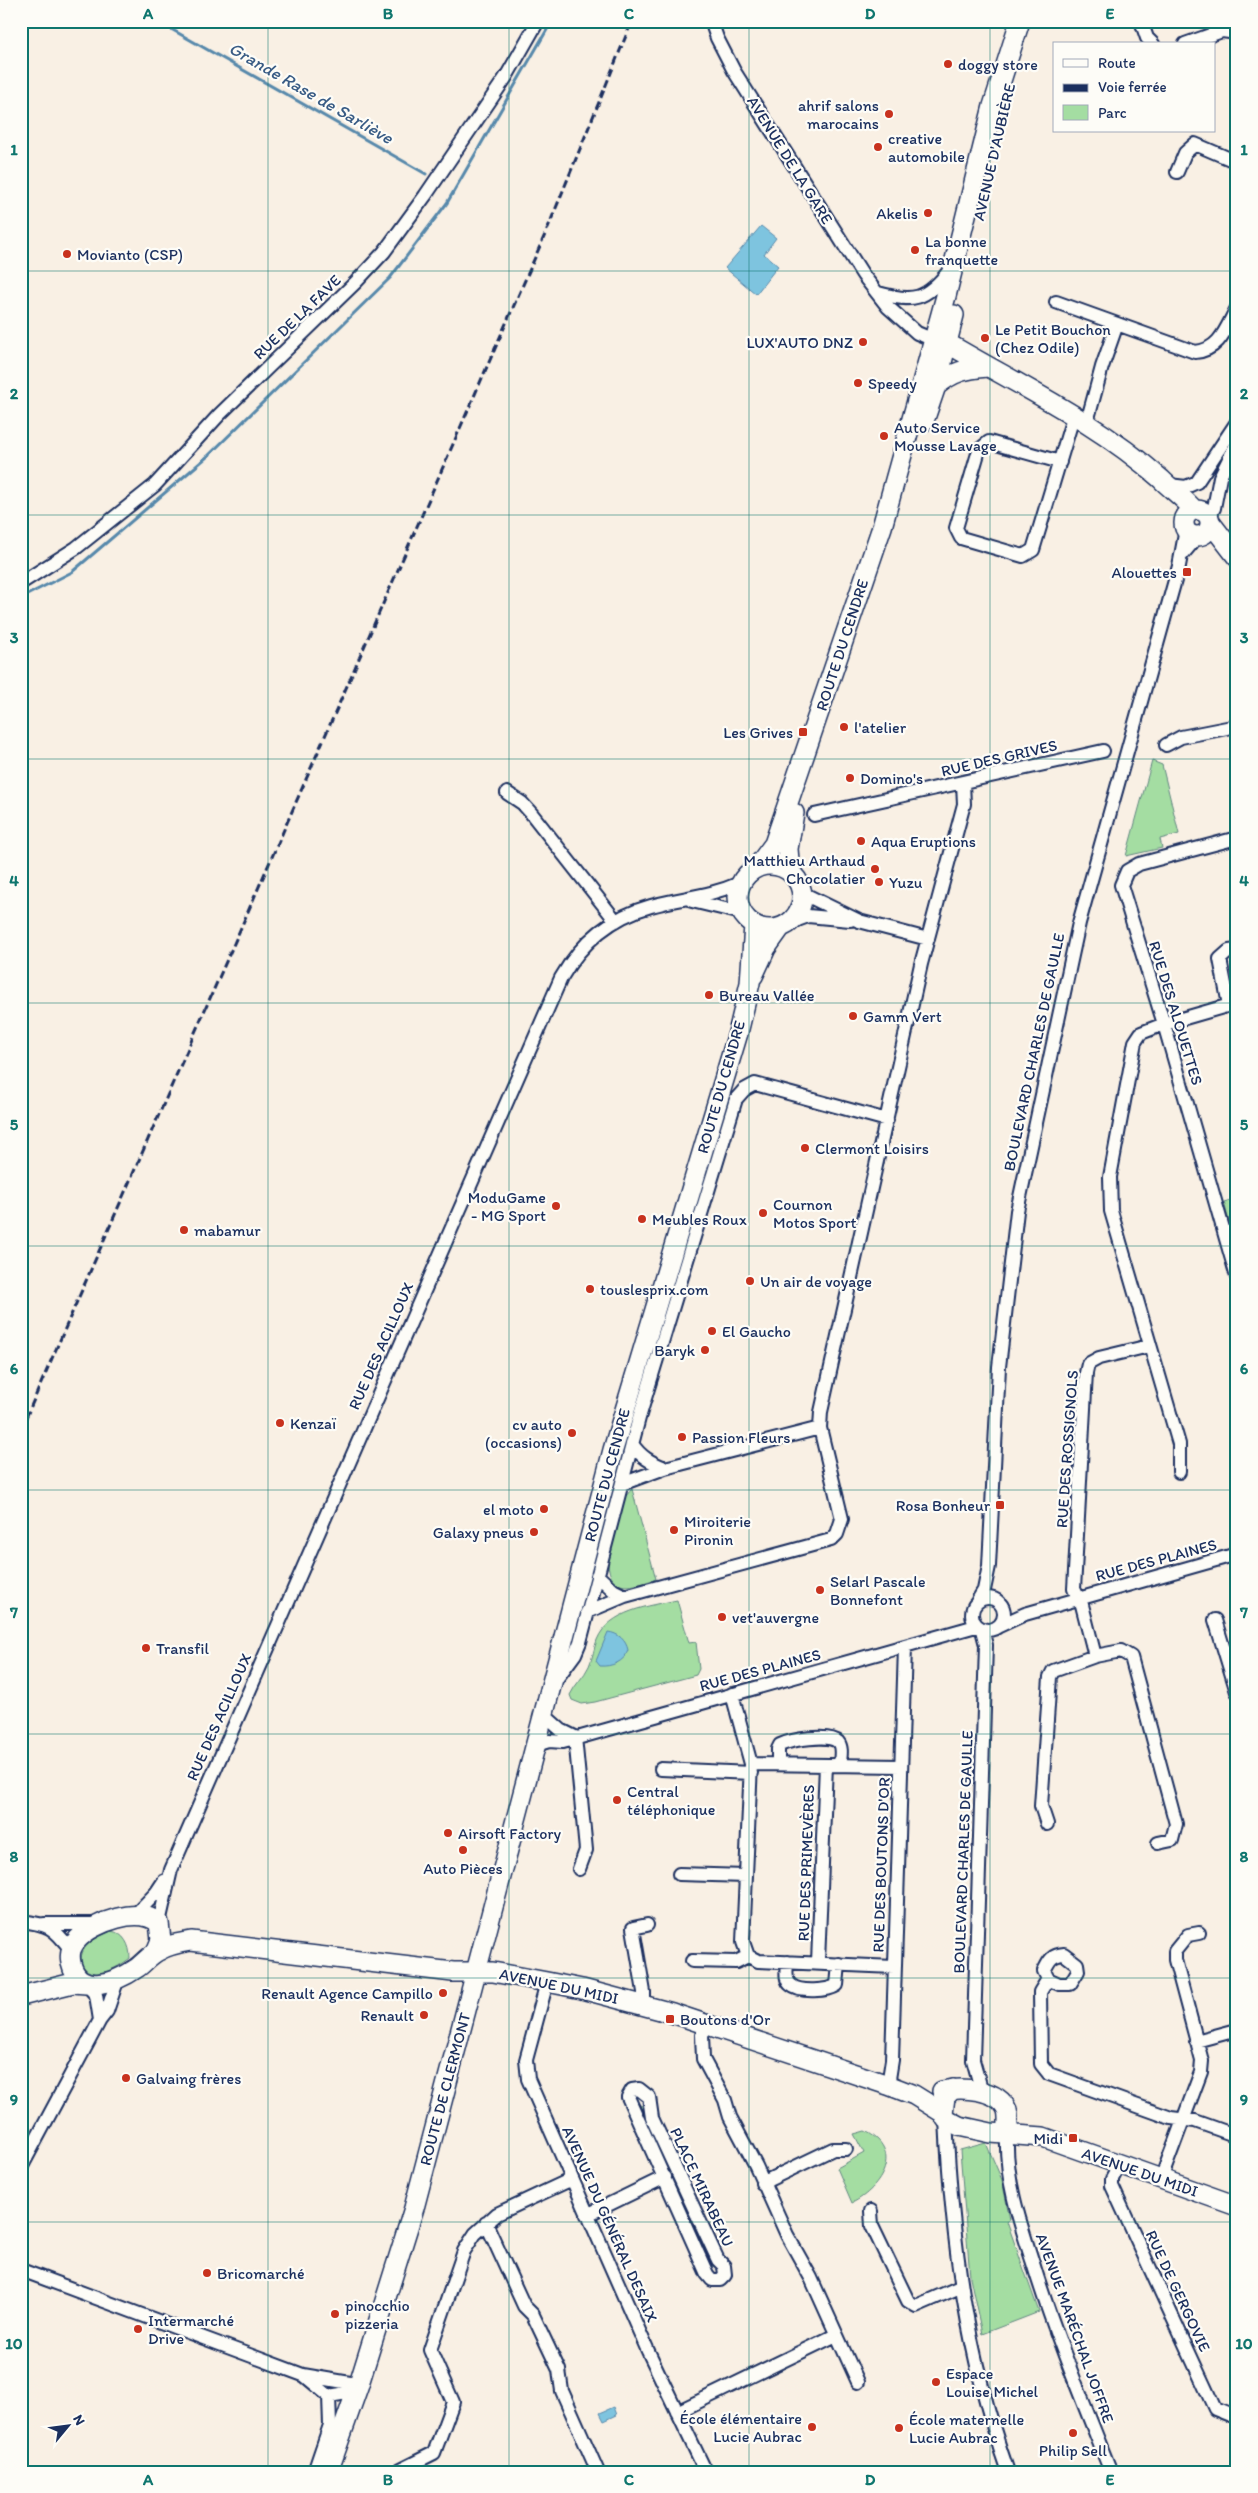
<svg xmlns="http://www.w3.org/2000/svg" width="1258" height="2493" font-family="Itim,sans-serif">
<style>
.green{fill:#a4dda2;stroke:#608680}
.water{fill:#7ec4df;stroke:#5688ab}
.lines{fill:none;stroke-linecap:round;stroke-linejoin:round}
.stream{stroke:#5688ab;stroke-width:3}
.street-casing{stroke:#1b2f5e;stroke-width:16}
.secondary-casing{stroke:#1b2f5e;stroke-width:22}
.street{stroke:#fdfcf7;stroke-width:12}
.secondary{stroke:#fdfcf7;stroke-width:19}
.rail{stroke:#1b2f5e;stroke-width:3;stroke-dasharray:8 4;stroke-linecap:butt}
.grid{fill:none;stroke:#0f766e;stroke-width:1;stroke-opacity:0.55}
.poi-dot{fill:#c8321e;stroke:#fdfcf7;stroke-width:2}
.labels{text-anchor:middle;dominant-baseline:central;stroke-width:4.5;stroke-linejoin:round;paint-order:stroke}
.poi-label{font-size:16px;fill:#1b2f5e;stroke:#fdfcf7;text-anchor:start}
.street-label{font-size:16px;fill:#1b2f5e;stroke:#fdfcf7}
.water-label{font-size:18px;font-style:italic;fill:#395c85;stroke:#fdfcf7}
.neatline{fill:none;stroke:#0f766e;stroke-width:2}
.grid-label{font-size:16px;text-anchor:middle;font-weight:bold;fill:#0f766e}
</style>
<rect width="100%" height="100%" fill="#f9f0e4"/>
<filter id="ink" filterUnits="userSpaceOnUse"><feTurbulence type="fractalNoise" baseFrequency=".02" numOctaves="2"/><feDisplacementMap in="SourceGraphic" scale="10" xChannelSelector="R" yChannelSelector="G"/><feConvolveMatrix kernelMatrix="1 2 1 2 8 2 1 2 1" color-interpolation-filters="sRGB"/></filter>
<g filter="url(#ink)">
<!-- green -->
<path class="green" d="M 1152,761 L 1162,765 L 1179,834 L 1160,839 L 1162,848 L 1126,856 Z
M 1237,1198 L 1237,1252 L 1224,1202 Z
M 632,1489 L 656,1579 C 634,1586 609,1596 608,1561 L 624,1498 Z
M 677,1600 L 689,1643 L 696,1642 L 699,1669 L 696,1675 L 595,1702 L 582,1704 L 572,1700 L 570,1695 C 575,1684 584,1677 589,1666 C 593,1657 594,1648 597,1640 C 609,1610 650,1606 677,1600 Z
M 111,1931 C 124,1933 130,1945 130,1958 C 118,1968 89,1984 81,1962 C 80,1944 97,1938 111,1931 Z
M 638,2104 L 642,2106 L 715,2264 L 712,2267 L 709,2266 Z
M 865,2131 C 904,2150 882,2188 852,2203 L 837,2168 L 864,2153 L 854,2134 Z
M 986,2143 L 1002,2180 L 1010,2220 L 1007,2222 L 1039,2312 L 982,2334 L 970,2277 L 960,2150 Z"/>
<!-- water -->
<path class="water" d="M 761,226 L 776,238 L 764,254 L 778,266 L 756,294 L 725,268 Z
M 608,1632 C 618,1633 626,1640 628,1650 C 625,1662 611,1667 600,1666 L 596,1661 Z
M 614,2407 L 617,2415 L 604,2421 L 600,2413 Z"/>
<g class="lines">
<!-- stream -->
<path class="stream" d="M 157,21 L 426,174
M 21,598 L 72,572 L 208,456 L 390,278 L 447,203 L 552,21"/>
<!-- street casing -->
<g class="street-casing">
<path id="street" d="M 711,21 L 717,38 L 734,71 L 863,275 L 888,307 L 917,333 L 934,340
M 1141,21 L 1147,38 L 1153,44
M 1185,44 L 1222,31 L 1237,33
M 1177,172 L 1185,153 L 1195,144 L 1237,162
M 878,293 C 913,303 926,300 949,271
M 1056,302 L 1195,352 C 1220,350 1226,328 1237,308
M 1087,422 L 1102,367 L 1117,324
M 1060,462 L 989,442 L 979,450 L 956,528 L 961,538 L 1023,556 L 1033,550 L 1074,414
M 1169,485 L 1186,487 L 1197,482 L 1237,422
M 1209,517 L 1214,508 L 1220,477 L 1237,443
M 1181,556 L 1192,543 L 1195,536
M 21,583 L 76,548 L 155,485 L 219,415 L 356,282 L 384,252 L 425,196 L 506,77 L 538,21
M 1166,745 L 1181,737 L 1237,726
M 507,793 L 522,803 L 531,813 L 616,921
M 814,815 L 1103,751
M 1237,838 L 1139,864 L 1127,871 L 1121,885 L 1164,1024 L 1237,1277
M 802,893 L 859,921 L 928,939
M 692,901 L 742,913
M 789,923 L 808,916 L 850,920
M 1229,1005 L 1220,959 L 1229,951 L 1237,950
M 632,1444 C 641,1457 650,1462 665,1468
M 1179,1472 L 1179,1444 L 1111,1211 L 1110,1177 L 1135,1042 L 1141,1033 L 1164,1024 L 1237,1003
M 622,1484 L 665,1468 L 820,1428 L 821,1412 L 921,964 L 964,804 L 963,783
M 597,1575 L 613,1590 L 625,1596
M972 1614a16 16 0 1 1 32 0a16 16 0 1 1-32 0Z
M 978,1600 L 984,1590 L 989,1566 L 999,1367 L 1017,1211 L 1079,923 L 1179,566 L 1186,529
M 587,1612 L 625,1596 L 831,1540 L 837,1534 L 842,1519 L 820,1428
M 1215,1620 L 1237,1692
M 999,1626 L 1025,1614 L 1237,1554
M 1095,1656 L 1082,1605 L 1074,1589 L 1086,1373 L 1088,1364 L 1099,1358 L 1149,1346
M 555,1681 L 575,1654 L 580,1642 L 639,1418 L 736,1099 L 744,1090 L 755,1084 L 887,1120
M 732,1694 L 751,1764 L 743,1942 L 748,1956 L 758,1961 L 894,1967
M 543,1714 L 561,1730 L 575,1737
M 575,1737 L 586,1850 L 579,1869
M 536,1745 L 549,1741 L 563,1742 L 976,1626
M 751,1764 L 901,1766
M 778,1764 L 778,1749 L 780,1745 C 790,1740 829,1733 838,1742 C 843,1748 840,1758 840,1765
M 661,1769 L 751,1773
M 1047,1824 L 1041,1806 L 1050,1677 L 1053,1671 L 1095,1656 L 1121,1651 L 1131,1657 L 1176,1824 L 1172,1840 L 1158,1843
M 679,1874 L 746,1876
M 134,1916 L 156,1893 L 164,1881
M 21,1921 C 48,1924 54,1927 71,1950
M 159,1923 L 171,1870 L 561,978 C 581,943 611,917 651,906 C 684,897 708,897 740,883
M 44,1924 L 97,1924
M 692,1961 L 736,1962 L 748,1956
M 787,1962 C 787,1969 784,1980 791,1985 C 800,1993 828,1991 837,1985 L 839,1964
M 818,1962 L 826,1765
M 1048,1979 L 1059,1984 L 1070,1984 L 1078,1971 L 1077,1964 L 1064,1954 C 1051,1955 1049,1961 1044,1971 L 1048,1979 L 1040,1992 L 1041,2064 L 1049,2074 L 1171,2118 L 1195,2121 L 1237,2136
M 547,1982 L 526,2060 L 528,2079 L 648,2351 L 706,2472
M 86,1984 L 96,1995 L 100,2020
M 644,2005 L 644,1992 L 633,1928 L 647,1925
M 706,2023 L 702,2035 L 703,2059 L 725,2100 L 730,2117 L 756,2166 L 787,2235 L 811,2278 L 858,2382
M 1196,2041 L 1237,2030
M 888,2085 L 892,2060 L 905,1647
M 639,2089 L 649,2097 L 652,2118 L 718,2260 L 724,2266 L 725,2275 L 720,2280 L 712,2280 L 707,2274 L 628,2097 L 632,2090 Z
M 982,2092 L 973,2060 L 986,1645 L 982,1630
M 946,2119 C 952,2243 966,2353 1008,2472
M 1007,2134 C 1005,2177 1019,2220 1032,2260 C 1054,2332 1083,2402 1111,2472
M 1119,2166 L 1112,2179 L 1112,2186 L 1215,2409 L 1230,2415 L 1237,2412
M 21,2168 L 100,2020 L 107,2011 L 118,1978
M 1161,2179 L 1201,2072 L 1202,2061 L 1175,1960 L 1175,1951 L 1188,1935 L 1199,1933
M 762,2183 L 833,2149 L 846,2149
M 871,2211 L 872,2226 L 908,2301 L 916,2306 L 960,2287
M 587,2215 L 665,2177
M 486,2223 L 524,2306 L 533,2315 L 559,2370 L 562,2391 L 598,2472
M 21,2270 L 303,2375 L 350,2383 L 355,2396
M 305,2376 L 329,2396 L 347,2393 L 358,2385
M 677,2412 L 836,2335
M 314,2472 L 330,2425 L 329,2396
M 396,2472 L 434,2453 L 453,2402 L 430,2350 L 464,2251 L 475,2234 L 497,2214 L 572,2179"/>
</g>
<!-- secondary casing -->
<g class="secondary-casing">
<path id="secondary" d="M 936,340 L 947,343 C 1020,386 1097,422 1161,479 C 1172,490 1184,498 1194,510
M 936,386 C 954,371 965,369 988,367
M 924,421 L 936,386 L 954,315
M1184 523a13 13 0 1 1 26 0a13 13 0 1 1-26 0Z
M 1210,522 L 1237,557
M738 897a32 32 0 1 1 64 0a32 32 0 1 1-64 0Z
M 757,867 L 774,844 L 882,527 L 946,296 L 993,106 L 1020,21
M 790,871 L 788,849 L 794,813
M 753,976 L 766,948 L 781,927
M 156,1952 L 161,1940 L 159,1923 C 139,1906 94,1922 78,1939 C 71,1946 69,1953 71,1963 C 79,1998 118,1981 137,1968 C 144,1963 150,1955 158,1951 C 168,1945 179,1943 191,1941 L 453,1972 L 493,1972 L 547,1982 L 582,1989 L 672,2013 L 888,2085 L 914,2095 L 943,2113
M 21,1996 L 73,1983 L 86,1984
M 953,2089 L 945,2097 L 943,2113 L 946,2119 L 959,2126 L 991,2133 L 1043,2137 L 1237,2206
M 942,2091 C 961,2087 998,2088 1007,2110 C 1009,2117 1008,2126 1007,2134
M 328,2472 L 359,2384 L 414,2208 L 613,1450 L 738,1033 L 750,983 L 754,925"/>
</g>
<!-- street -->
<use href="#street" class="street"/>
<!-- secondary -->
<use href="#secondary" class="secondary"/>
<!-- rail -->
<path class="rail" d="M 21,1429 L 547,230 L 632,21"/>
</g>
</g>
<!-- grid -->
<path class="grid" d="M 268,21 L 268,2472M 509,21 L 509,2472M 749,21 L 749,2472M 990,21 L 990,2472M 21,271 L 1237,271M 21,515 L 1237,515M 21,759 L 1237,759M 21,1003 L 1237,1003M 21,1246 L 1237,1246M 21,1490 L 1237,1490M 21,1734 L 1237,1734M 21,1978 L 1237,1978M 21,2222 L 1237,2222"/>
<!-- markers -->
<g class="poi-dot">
<circle cx="948" cy="64" r="5"/>
<circle cx="889" cy="114" r="5"/>
<circle cx="878" cy="147" r="5"/>
<circle cx="928" cy="213" r="5"/>
<circle cx="915" cy="250" r="5"/>
<circle cx="67" cy="254" r="5"/>
<circle cx="985" cy="338" r="5"/>
<circle cx="863" cy="342" r="5"/>
<circle cx="858" cy="383" r="5"/>
<circle cx="884" cy="436" r="5"/>
<rect x="1182" y="567" width="10" height="10" rx="2.5"/>
<circle cx="844" cy="727" r="5"/>
<rect x="798" y="727" width="10" height="10" rx="2.5"/>
<circle cx="850" cy="778" r="5"/>
<circle cx="861" cy="841" r="5"/>
<circle cx="875" cy="869" r="5"/>
<circle cx="879" cy="882" r="5"/>
<circle cx="709" cy="995" r="5"/>
<circle cx="853" cy="1016" r="5"/>
<circle cx="805" cy="1148" r="5"/>
<circle cx="556" cy="1206" r="5"/>
<circle cx="763" cy="1213" r="5"/>
<circle cx="642" cy="1219" r="5"/>
<circle cx="184" cy="1230" r="5"/>
<circle cx="750" cy="1281" r="5"/>
<circle cx="590" cy="1289" r="5"/>
<circle cx="712" cy="1331" r="5"/>
<circle cx="705" cy="1350" r="5"/>
<circle cx="280" cy="1423" r="5"/>
<circle cx="572" cy="1433" r="5"/>
<circle cx="682" cy="1437" r="5"/>
<rect x="995" y="1500" width="10" height="10" rx="2.5"/>
<circle cx="544" cy="1509" r="5"/>
<circle cx="674" cy="1530" r="5"/>
<circle cx="534" cy="1532" r="5"/>
<circle cx="820" cy="1590" r="5"/>
<circle cx="722" cy="1617" r="5"/>
<circle cx="146" cy="1648" r="5"/>
<circle cx="617" cy="1800" r="5"/>
<circle cx="448" cy="1833" r="5"/>
<circle cx="463" cy="1850" r="5"/>
<circle cx="443" cy="1993" r="5"/>
<circle cx="424" cy="2015" r="5"/>
<rect x="665" y="2014" width="10" height="10" rx="2.5"/>
<circle cx="126" cy="2078" r="5"/>
<rect x="1068" y="2133" width="10" height="10" rx="2.5"/>
<circle cx="207" cy="2273" r="5"/>
<circle cx="335" cy="2314" r="5"/>
<circle cx="138" cy="2329" r="5"/>
<circle cx="936" cy="2382" r="5"/>
<circle cx="812" cy="2427" r="5"/>
<circle cx="899" cy="2428" r="5"/>
<circle cx="1073" cy="2433" r="5"/>
</g>
<g class="labels">
<!-- poi labels -->
<g class="poi-label">
<text x="958" y="64">doggy store</text>
<text x="879" y="105" text-anchor="end">ahrif salons<tspan x="879" dy="18">marocains</tspan></text>
<text x="888" y="138">creative<tspan x="888" dy="18">automobile</tspan></text>
<text x="918" y="213" text-anchor="end">Akelis</text>
<text x="925" y="241">La bonne<tspan x="925" dy="18">franquette</tspan></text>
<text x="77" y="254">Movianto (CSP)</text>
<text x="995" y="329">Le Petit Bouchon<tspan x="995" dy="18">(Chez Odile)</tspan></text>
<text x="853" y="342" text-anchor="end">LUX'AUTO DNZ</text>
<text x="868" y="383">Speedy</text>
<text x="894" y="427">Auto Service<tspan x="894" dy="18">Mousse Lavage</tspan></text>
<text x="1177" y="572" text-anchor="end">Alouettes</text>
<text x="854" y="727">l'atelier</text>
<text x="793" y="732" text-anchor="end">Les Grives</text>
<text x="860" y="778">Domino's</text>
<text x="871" y="841">Aqua Eruptions</text>
<text x="865" y="860" text-anchor="end">Matthieu Arthaud<tspan x="865" dy="18">Chocolatier</tspan></text>
<text x="889" y="882">Yuzu</text>
<text x="719" y="995">Bureau Vallée</text>
<text x="863" y="1016">Gamm Vert</text>
<text x="815" y="1148">Clermont Loisirs</text>
<text x="546" y="1197" text-anchor="end">ModuGame<tspan x="546" dy="18">- MG Sport</tspan></text>
<text x="773" y="1204">Cournon<tspan x="773" dy="18">Motos Sport</tspan></text>
<text x="652" y="1219">Meubles Roux</text>
<text x="194" y="1230">mabamur</text>
<text x="760" y="1281">Un air de voyage</text>
<text x="600" y="1289">touslesprix.com</text>
<text x="722" y="1331">El Gaucho</text>
<text x="695" y="1350" text-anchor="end">Baryk</text>
<text x="290" y="1423">Kenzaï</text>
<text x="562" y="1424" text-anchor="end">cv auto<tspan x="562" dy="18">(occasions)</tspan></text>
<text x="692" y="1437">Passion Fleurs</text>
<text x="990" y="1505" text-anchor="end">Rosa Bonheur</text>
<text x="534" y="1509" text-anchor="end">el moto</text>
<text x="684" y="1521">Miroiterie<tspan x="684" dy="18">Pironin</tspan></text>
<text x="524" y="1532" text-anchor="end">Galaxy pneus</text>
<text x="830" y="1581">Selarl Pascale<tspan x="830" dy="18">Bonnefont</tspan></text>
<text x="732" y="1617">vet'auvergne</text>
<text x="156" y="1648">Transfil</text>
<text x="627" y="1791">Central<tspan x="627" dy="18">téléphonique</tspan></text>
<text x="458" y="1833">Airsoft Factory</text>
<text x="463" y="1868" text-anchor="middle">Auto Pièces</text>
<text x="433" y="1993" text-anchor="end">Renault Agence Campillo</text>
<text x="414" y="2015" text-anchor="end">Renault</text>
<text x="680" y="2019">Boutons d'Or</text>
<text x="136" y="2078">Galvaing frères</text>
<text x="1063" y="2138" text-anchor="end">Midi</text>
<text x="217" y="2273">Bricomarché</text>
<text x="345" y="2305">pinocchio<tspan x="345" dy="18">pizzeria</tspan></text>
<text x="148" y="2320">Intermarché<tspan x="148" dy="18">Drive</tspan></text>
<text x="946" y="2373">Espace<tspan x="946" dy="18">Louise Michel</tspan></text>
<text x="802" y="2418" text-anchor="end">École élémentaire<tspan x="802" dy="18">Lucie Aubrac</tspan></text>
<text x="909" y="2419">École maternelle<tspan x="909" dy="18">Lucie Aubrac</tspan></text>
<text x="1073" y="2450" text-anchor="middle">Philip Sell</text>
</g>
<!-- street labels -->
<g class="street-label">
<text transform="translate(994 152) rotate(-77)">AVENUE D'AUBIÈRE</text>
<text transform="translate(790 160) rotate(58)">AVENUE DE LA GARE</text>
<text transform="translate(297 317) rotate(-44)">RUE DE LA FAVE</text>
<text transform="translate(842 645) rotate(-72)">ROUTE DU CENDRE</text>
<text transform="translate(999 758) rotate(-13)">RUE DES GRIVES</text>
<text transform="translate(1176 1013) rotate(73)">RUE DES ALOUETTES</text>
<text transform="translate(1034 1052) rotate(-78)">BOULEVARD CHARLES DE GAULLE</text>
<text transform="translate(721 1087) rotate(-74)">ROUTE DU CENDRE</text>
<text transform="translate(381 1346) rotate(-66)">RUE DES ACILLOUX</text>
<text transform="translate(1067 1449) rotate(-86)">RUE DES ROSSIGNOLS</text>
<text transform="translate(607 1475) rotate(-75)">ROUTE DU CENDRE</text>
<text transform="translate(1156 1560) rotate(-15)">RUE DES PLAINES</text>
<text transform="translate(760 1670) rotate(-15)">RUE DES PLAINES</text>
<text transform="translate(219 1717) rotate(-66)">RUE DES ACILLOUX</text>
<text transform="translate(963 1852) rotate(-88)">BOULEVARD CHARLES DE GAULLE</text>
<text transform="translate(806 1863) rotate(-88)">RUE DES PRIMEVÈRES</text>
<text transform="translate(881 1865) rotate(-88)">RUE DES BOUTONS D'OR</text>
<text transform="translate(559 1986) rotate(12)">AVENUE DU MIDI</text>
<text transform="translate(445 2089) rotate(-75)">ROUTE DE CLERMONT</text>
<text transform="translate(1140 2172) rotate(19)">AVENUE DU MIDI</text>
<text transform="translate(702 2187) rotate(65)">PLACE MIRABEAU</text>
<text transform="translate(610 2224) rotate(66)">AVENUE DU GÉNÉRAL DESAIX</text>
<text transform="translate(1178 2291) rotate(65)">RUE DE GERGOVIE</text>
<text transform="translate(1075 2328) rotate(70)">AVENUE MARÉCHAL JOFFRE</text>
</g>
<!-- water labels -->
<g class="water-label">
<text transform="translate(311 93) rotate(30)">Grande Rase de Sarliève</text>
</g>
</g>
<!-- margin -->
<rect width="1258" height="2493" fill="none" stroke="#fdfcf7" stroke-width="55"/>
<!-- legend -->
<rect x="1053" y="42" width="162" height="90" fill="#fdfcf7" stroke="#a3aaba"/>
<rect x="1063" y="59" width="25" height="8" fill="#fdfcf7" stroke="#a3aaba"/>
<text x="1098" y="68" font-size="15" fill="#1b2f5e">Route</text>
<rect x="1063" y="84" width="25" height="8" fill="#1b2f5e" stroke="#a3aaba"/>
<text x="1098" y="92" font-size="15" fill="#1b2f5e">Voie ferrée</text>
<rect x="1063" y="105" width="25" height="15" fill="#a4dda2" stroke="#a3aaba"/>
<text x="1098" y="118" font-size="15" fill="#1b2f5e">Parc</text>
<!-- north arrow -->
<g transform="translate(68 2426) rotate(61)" stroke="#fdfcf7" stroke-width="4" paint-order="stroke">
<path d="M0-4L9 19L0 12L-9 19Z" fill="#1b2f5e"/>
<text y="-8" font-size="14" font-weight="bold" text-anchor="middle" fill="#1b2f5e">N</text>
</g>
<rect x="28" y="28" width="1202" height="2438" class="neatline"/>
<g class="grid-label">
<text x="148" y="19">A</text>
<text x="388" y="19">B</text>
<text x="629" y="19">C</text>
<text x="870" y="19">D</text>
<text x="1110" y="19">E</text>
<text x="14" y="155">1</text>
<text x="1244" y="155">1</text>
<text x="14" y="399">2</text>
<text x="1244" y="399">2</text>
<text x="14" y="643">3</text>
<text x="1244" y="643">3</text>
<text x="14" y="886">4</text>
<text x="1244" y="886">4</text>
<text x="14" y="1130">5</text>
<text x="1244" y="1130">5</text>
<text x="14" y="1374">6</text>
<text x="1244" y="1374">6</text>
<text x="14" y="1618">7</text>
<text x="1244" y="1618">7</text>
<text x="14" y="1862">8</text>
<text x="1244" y="1862">8</text>
<text x="14" y="2105">9</text>
<text x="1244" y="2105">9</text>
<text x="14" y="2349">10</text>
<text x="1244" y="2349">10</text>
<text x="148" y="2485">A</text>
<text x="388" y="2485">B</text>
<text x="629" y="2485">C</text>
<text x="870" y="2485">D</text>
<text x="1110" y="2485">E</text>
</g>
</svg>
